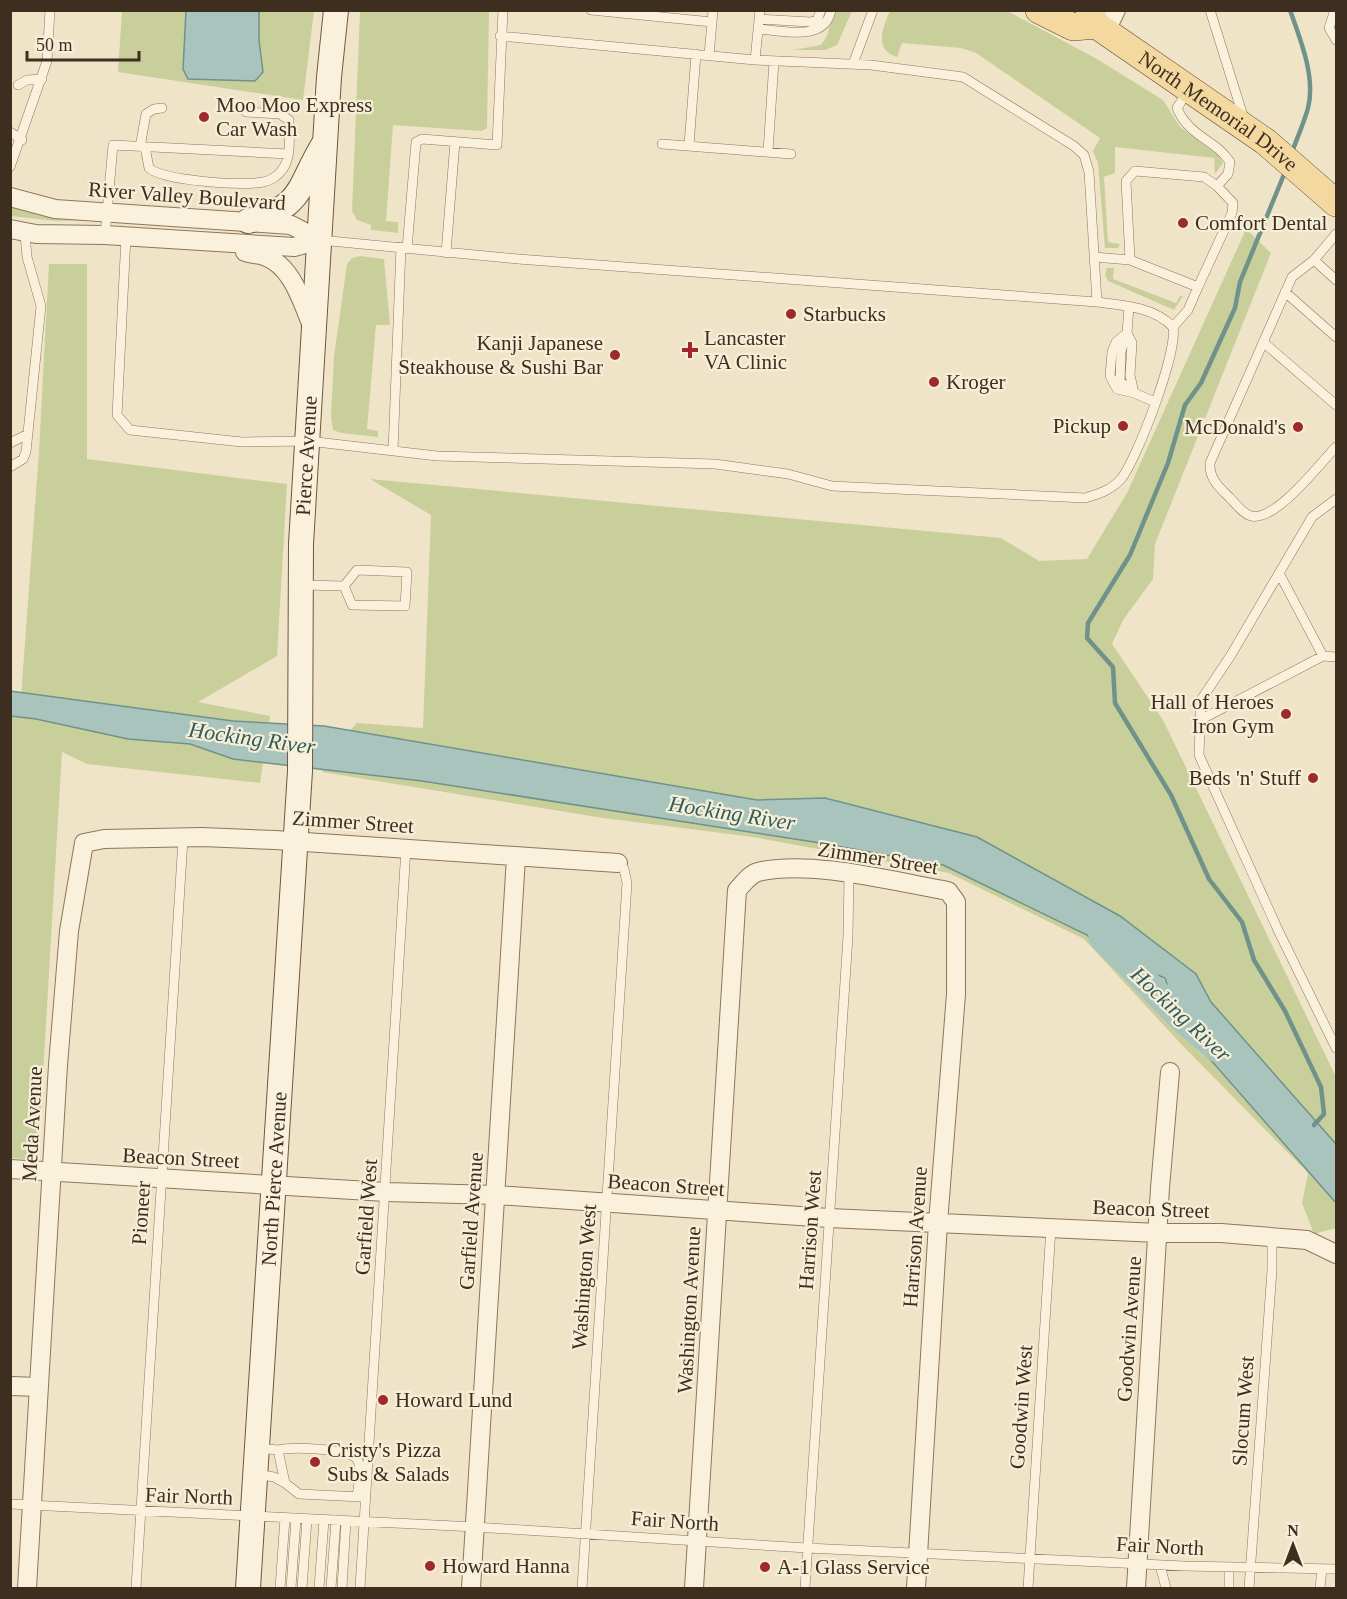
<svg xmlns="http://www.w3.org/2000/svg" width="1347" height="1599" font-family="'Times New Roman',serif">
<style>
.green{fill:#c9cf9b}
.water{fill:#a9c4bc;stroke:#6f938a;stroke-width:1.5}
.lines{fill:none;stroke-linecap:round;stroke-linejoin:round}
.stream{stroke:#6f938a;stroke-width:4.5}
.river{stroke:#a9c4bc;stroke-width:27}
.lane-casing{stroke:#8d765c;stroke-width:10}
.street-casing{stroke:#8d765c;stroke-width:20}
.secondary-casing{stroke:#6f573f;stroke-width:26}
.primary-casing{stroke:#5b4430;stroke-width:28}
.lane{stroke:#faf1dc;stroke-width:9}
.street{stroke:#faf1dc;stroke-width:18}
.secondary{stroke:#faf1dc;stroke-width:24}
.primary{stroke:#f3d9a0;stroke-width:27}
.poi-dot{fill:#9e2a2b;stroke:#f7eed8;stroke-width:2}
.labels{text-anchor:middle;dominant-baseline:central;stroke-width:4.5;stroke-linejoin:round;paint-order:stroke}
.poi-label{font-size:21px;fill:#3d2e20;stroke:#f7eed8;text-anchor:start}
.street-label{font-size:21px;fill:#3d2e20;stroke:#f7eed8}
.water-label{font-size:22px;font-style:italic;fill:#2f5d5a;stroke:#f7eed8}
</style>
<rect width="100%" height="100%" fill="#f0e4c8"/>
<!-- green -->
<path class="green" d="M 122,11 L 186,11 L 183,69 L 259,40 L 259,11 L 314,11 L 303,100 L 118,72 Z
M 360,11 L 489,11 L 487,128 L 482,131 L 393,125 L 386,221 L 398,222 L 398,233 L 371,230 L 371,225 L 357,220 L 352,211 Z
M 834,11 L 852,11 L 837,45 L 825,50 L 793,50 L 821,45 L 827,36 Z
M 890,11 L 1007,11 L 1097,59 L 1163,100 L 1180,127 L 1218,155 L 1223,163 L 1215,174 L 1214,158 L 1115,147 L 1115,173 L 1104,177 L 1108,242 L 1120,244 L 1118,248 L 1105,248 L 1098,163 L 1093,151 L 1100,138 L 976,53 L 961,48 L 902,43 L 897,57 C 873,50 883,27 890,11 Z
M 11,206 L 33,213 L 89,218 L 89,220 L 56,221 L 11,216 Z
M 1246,229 L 1271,253 L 1155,544 L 1153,579 L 1123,620 L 1112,644 L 1163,720 L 1336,1077 L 1336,1228 L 1314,1234 L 1302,1203 L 1308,1173 L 1180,1043 L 1084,939 L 949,873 L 753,837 L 603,818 L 322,772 L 331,750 L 357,723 L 423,728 L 431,515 L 370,479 L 1001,538 L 1039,561 L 1087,559 L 1127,493 Z
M 360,256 L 384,259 L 390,325 L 376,325 L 367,429 L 378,431 L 378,437 L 341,433 L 333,430 L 331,416 L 334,356 L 347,264 L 352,258 Z
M 49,264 L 87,264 L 87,459 L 287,484 L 277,656 L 198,702 L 270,716 L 260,783 L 87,764 L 62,752 L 38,1160 L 11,1158 L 10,696 L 21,697 L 39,451 Z
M 1107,268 L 1114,268 L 1113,279 L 1176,303 L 1180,296 L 1183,296 L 1174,310 L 1108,281 L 1105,275 Z"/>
<!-- water -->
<path class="water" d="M 186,11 L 259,11 L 259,40 L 263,72 L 255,81 L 188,79 L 183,69 Z
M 10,691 L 233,721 L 324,726 L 757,800 L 825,798 L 977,837 L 1120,916 L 1196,974 L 1211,1002 L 1336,1144 L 1336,1203 L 1194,1041 L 1188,1014 L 1171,997 L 1165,978 L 1106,954 L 1087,935 L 943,865 L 814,842 L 422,781 L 233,759 L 190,744 L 128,739 L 36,719 L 11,716 Z"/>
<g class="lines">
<!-- stream -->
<path class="stream" d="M 1290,10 C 1300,39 1316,77 1308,108 C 1304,123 1297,138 1292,152
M 1285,172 L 1240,282 L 1235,308 L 1201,383 L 1185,405 L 1168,463 L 1130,555 L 1088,623 L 1087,638 L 1113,667 L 1115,703 L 1171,795 L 1209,879 L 1242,922 L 1254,960 L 1285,1011 L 1321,1087 L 1324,1114 L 1314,1125"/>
<!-- river -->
<path class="river" d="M 1102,937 L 1183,1020 L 1219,1050"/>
<!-- lane casing -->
<g class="lane-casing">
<path id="lane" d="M 591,10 L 712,22 L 713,10
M 1210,10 L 1244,119
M 1335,10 L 1329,28 L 1336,40
M 759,19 L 811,22 L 817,20 L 821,10
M 758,29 C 781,30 825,43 831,10
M 500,36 L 755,60 L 871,65 L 963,77 L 1074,146 L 1084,155 L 1089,172 L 1097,302 C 1123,305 1154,307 1173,327 L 1188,310 L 1198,287
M 709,55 L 712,22
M 755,60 L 760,10
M 853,64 L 873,10
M 18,85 L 27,80 L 42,79
M 1188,91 L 1177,108 C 1189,137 1215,139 1230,162 L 1228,174 L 1217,186
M 10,132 L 22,140
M 662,144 L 791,154
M 689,145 L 696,54
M 140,147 L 146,114 L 154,109 L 162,108
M 145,147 L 149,168 C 164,181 242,186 263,182 C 270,181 278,176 282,170 C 292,158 289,136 289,120 L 280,114 L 246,112
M 768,152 L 774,61
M 10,167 L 47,61 L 50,10
M 1336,234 L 1314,260 L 1336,280
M 105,235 L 113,145 L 288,154
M 126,237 L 117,415 L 130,430 L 242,442 L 308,441 L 437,456 L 715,464 L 788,474 L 832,486 L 1085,498 C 1099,494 1111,490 1121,479 C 1137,459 1178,352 1173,327
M 320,240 L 518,259 L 1097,302
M 407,249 L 416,142 L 422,139 L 497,145 L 503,10
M 446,253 L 455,142
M 1094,257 L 1130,260 L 1126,181 L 1135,171 L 1204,177 L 1217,186 L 1233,203 L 1232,213 L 1198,287 L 1130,260
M 1314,260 L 1292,277 L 1210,463 C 1209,479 1219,487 1230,498 C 1236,504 1243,514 1251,516 C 1276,522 1320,463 1336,447
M 1285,292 L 1336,337
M 1129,306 L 1127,333 L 1132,343 L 1130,375 L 1134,393 L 1155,402
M 1127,333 L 1116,342 L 1112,352 L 1110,376 L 1117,389 L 1134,393
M 1126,334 L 1121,352 L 1120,381 L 1130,390
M 1263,342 L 1336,405
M 10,443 L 28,434
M 393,451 L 401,247
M 10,467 L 23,459 L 26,452 L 41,306 L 27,257 L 25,234
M 1336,499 L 1312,517 L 1231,655 L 1201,700 L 1199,755 L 1278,930 L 1336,1048
M 303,585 L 344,586 L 352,605 L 405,606 L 407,572 L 357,570 L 344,586
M 1323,656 L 1336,657
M 1200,720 L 1323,656 L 1279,573
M 278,1450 C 290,1447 350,1448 357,1459 C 363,1468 358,1487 357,1497
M 256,1474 L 274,1477 L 285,1483 L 278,1450 L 258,1448
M 285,1483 L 299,1494 L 362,1497
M 10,1504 L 475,1527 L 807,1548 L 1184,1566 L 1336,1569
M 1160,1565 L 1166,1588
M 136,1588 L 183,839
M 280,1588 L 285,1518
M 291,1588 L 296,1519
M 302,1588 L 307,1519
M 319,1588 L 324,1520
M 331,1588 L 336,1520
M 342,1588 L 346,1521
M 360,1588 L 406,848
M 582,1588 L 627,883 L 624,869 L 618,863
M 805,1588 L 848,936 L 849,874
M 1028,1588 L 1051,1228
M 1229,1588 L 1229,1568
M 1249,1588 L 1272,1270 L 1272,1237
M 1320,1588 L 1322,1569"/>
</g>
<!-- street casing -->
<g class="street-casing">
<path id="street" d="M 1106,31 L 1116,10
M 10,197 L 55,209 L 291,225 L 320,240
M 10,229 L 36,234 L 105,235 L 294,247 L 320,240
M 245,252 C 251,254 258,254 264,256 C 292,265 302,302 312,326
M 10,1169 L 386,1192 L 496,1195 L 829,1218 L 1158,1233 L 1221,1233 L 1307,1240 L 1336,1254
M 10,1386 L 39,1387
M 27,1588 L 58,1065 L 69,931 L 84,843 L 104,839 L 202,837 L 275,840 L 618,863
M 471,1588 L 516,857
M 694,1588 L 737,890 C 743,884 750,874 758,872 C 808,859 896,882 948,891 L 956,902 L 956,994 L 938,1223 L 916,1588
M 1136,1588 L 1160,1188 L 1170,1072"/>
</g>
<!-- secondary casing -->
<g class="secondary-casing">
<g id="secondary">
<path d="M 248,221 C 304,207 297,188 323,145"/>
<path id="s1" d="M 248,1588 L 300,771 L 301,544 L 329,77 L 336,10"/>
</g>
</g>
<!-- primary casing -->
<g class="primary-casing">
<g id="primary">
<path d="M 1039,10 L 1073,27 L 1096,25"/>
<path id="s2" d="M 1089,10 L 1096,25 L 1266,142 L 1336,203"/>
</g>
</g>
<!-- lane -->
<use href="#lane" class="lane"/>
<!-- street -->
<use href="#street" class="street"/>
<!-- secondary -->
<use href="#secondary" class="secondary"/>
<!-- primary -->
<use href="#primary" class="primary"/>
</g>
<!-- markers -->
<g class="poi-dot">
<circle cx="204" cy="117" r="6"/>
<circle cx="1183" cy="223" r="6"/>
<circle cx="791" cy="314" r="6"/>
<path d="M687 341h6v6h6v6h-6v6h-6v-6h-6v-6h6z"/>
<circle cx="615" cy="355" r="6"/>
<circle cx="934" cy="382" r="6"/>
<circle cx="1123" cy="426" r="6"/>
<circle cx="1298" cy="427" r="6"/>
<circle cx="1286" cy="714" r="6"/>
<circle cx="1313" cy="778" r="6"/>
<circle cx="383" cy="1400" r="6"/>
<circle cx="315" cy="1462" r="6"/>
<circle cx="430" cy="1566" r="6"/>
<circle cx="765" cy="1567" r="6"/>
</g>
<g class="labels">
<!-- poi labels -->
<g class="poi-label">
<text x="216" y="105">Moo Moo Express<tspan x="216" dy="24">Car Wash</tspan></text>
<text x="1195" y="223">Comfort Dental</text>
<text x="803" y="314">Starbucks</text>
<text x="704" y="338">Lancaster<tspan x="704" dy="24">VA Clinic</tspan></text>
<text x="603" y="343" text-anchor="end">Kanji Japanese<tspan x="603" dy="24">Steakhouse &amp; Sushi Bar</tspan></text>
<text x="946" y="382">Kroger</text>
<text x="1111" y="426" text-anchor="end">Pickup</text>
<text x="1286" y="427" text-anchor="end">McDonald's</text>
<text x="1274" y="702" text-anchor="end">Hall of Heroes<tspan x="1274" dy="24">Iron Gym</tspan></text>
<text x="1301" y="778" text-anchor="end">Beds 'n' Stuff</text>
<text x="395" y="1400">Howard Lund</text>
<text x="327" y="1450">Cristy's Pizza<tspan x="327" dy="24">Subs &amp; Salads</tspan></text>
<text x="442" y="1566">Howard Hanna</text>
<text x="777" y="1567">A-1 Glass Service</text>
</g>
<!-- street labels -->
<g class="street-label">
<text stroke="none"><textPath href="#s2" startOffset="166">North Memorial Drive</textPath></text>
<text transform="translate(187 196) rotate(4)">River Valley Boulevard</text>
<text stroke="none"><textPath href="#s1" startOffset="1134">Pierce Avenue</textPath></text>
<text transform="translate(353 822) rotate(4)">Zimmer Street</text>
<text transform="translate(878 858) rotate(9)">Zimmer Street</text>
<text transform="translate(32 1124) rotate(-87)">Meda Avenue</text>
<text transform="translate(181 1158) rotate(3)">Beacon Street</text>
<text stroke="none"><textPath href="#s1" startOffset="410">North Pierce Avenue</textPath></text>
<text transform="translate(666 1185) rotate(4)">Beacon Street</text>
<text transform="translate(1151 1209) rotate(2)">Beacon Street</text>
<text transform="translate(141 1213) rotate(-86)">Pioneer</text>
<text transform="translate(366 1217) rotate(-86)">Garfield West</text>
<text transform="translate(471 1221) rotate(-86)">Garfield Avenue</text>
<text transform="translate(810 1230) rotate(-86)">Harrison West</text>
<text transform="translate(915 1237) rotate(-86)">Harrison Avenue</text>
<text transform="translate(584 1277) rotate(-86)">Washington West</text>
<text transform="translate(689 1310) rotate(-87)">Washington Avenue</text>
<text transform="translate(1129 1329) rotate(-86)">Goodwin Avenue</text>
<text transform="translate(1021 1407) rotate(-86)">Goodwin West</text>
<text transform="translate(1243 1411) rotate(-86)">Slocum West</text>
<text transform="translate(189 1496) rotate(2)">Fair North</text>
<text transform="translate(675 1521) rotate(4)">Fair North</text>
<text transform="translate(1160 1546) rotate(3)">Fair North</text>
</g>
<!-- water labels -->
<g class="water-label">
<text transform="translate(252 738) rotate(8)">Hocking River</text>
<text transform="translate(732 813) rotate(9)">Hocking River</text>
<text transform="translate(1181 1014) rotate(43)">Hocking River</text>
</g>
</g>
<!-- border -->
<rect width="1347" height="1599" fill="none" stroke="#3d2e20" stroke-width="24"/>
<!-- north arrow -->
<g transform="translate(1293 1545)" stroke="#f7eed8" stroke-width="4.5" paint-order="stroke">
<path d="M0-4.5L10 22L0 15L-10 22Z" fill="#3d2e20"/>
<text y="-9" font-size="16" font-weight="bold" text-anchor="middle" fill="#3d2e20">N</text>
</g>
<!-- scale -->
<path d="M27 51v9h112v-9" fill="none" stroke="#3d2e20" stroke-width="3"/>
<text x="36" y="51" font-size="18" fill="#3d2e20" stroke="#f7eed8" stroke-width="4.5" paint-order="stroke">50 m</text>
</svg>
